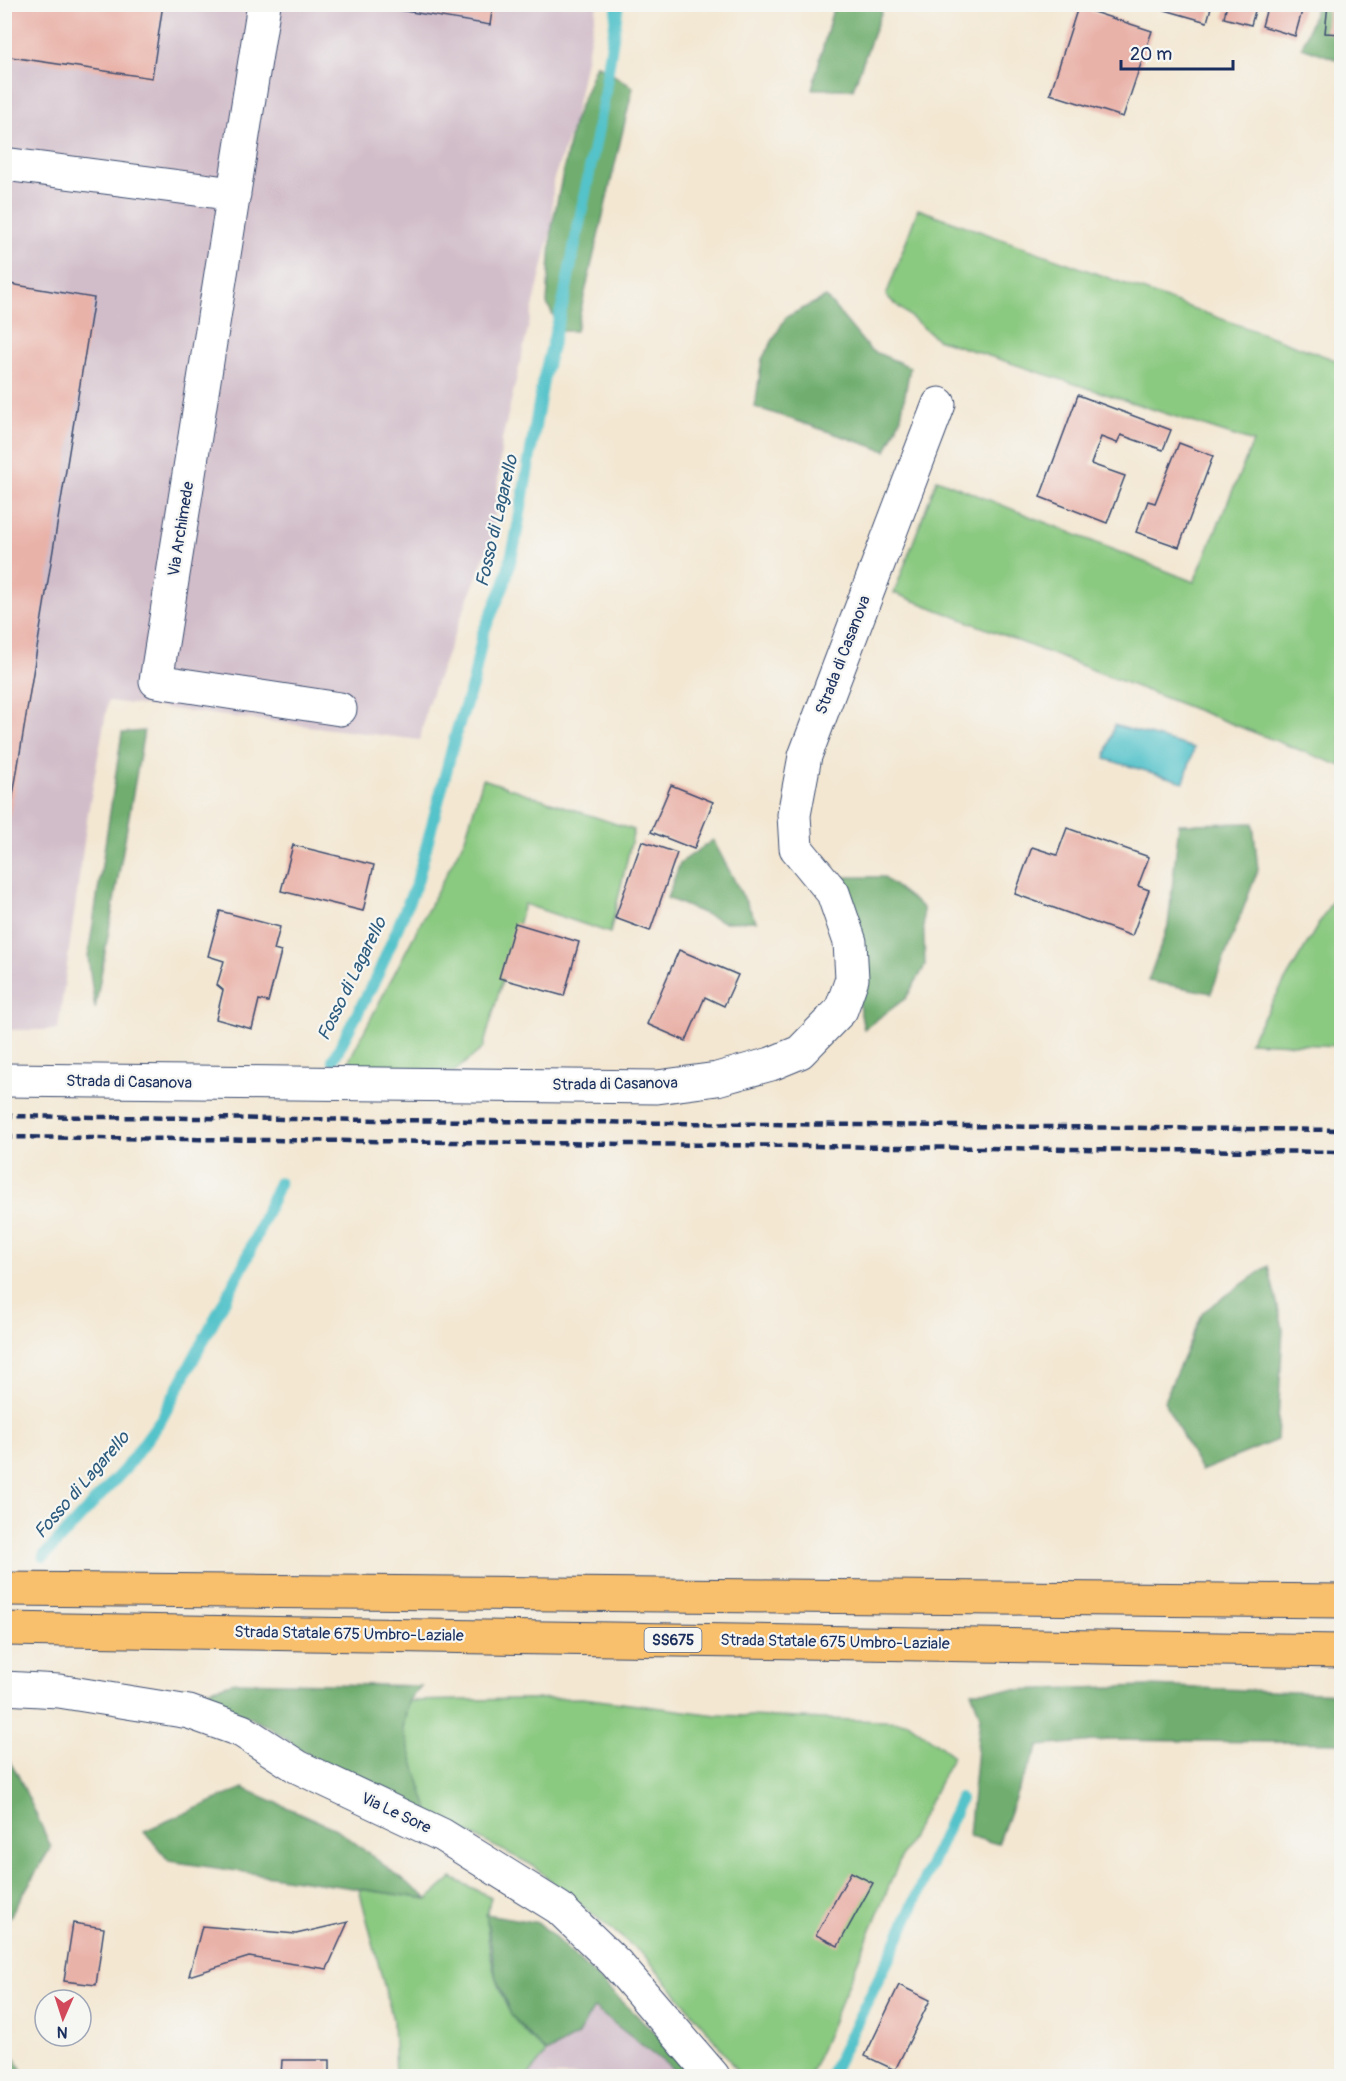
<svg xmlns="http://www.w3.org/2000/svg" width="1346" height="2081" font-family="Pangolin,sans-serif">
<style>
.industrial{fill:#d1bdc9}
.green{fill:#8ac980;stroke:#527c6f;stroke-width:1.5}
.forest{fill:#6fad6e;stroke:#456e66;stroke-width:1.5}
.water{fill:#55c3ca;stroke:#387994;stroke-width:1.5}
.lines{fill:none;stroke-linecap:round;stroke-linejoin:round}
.stream{stroke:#55c3ca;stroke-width:12}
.building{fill:#e9b2a9}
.minor-casing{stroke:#3b4b6f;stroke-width:35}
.highway-casing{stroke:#3b4b6f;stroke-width:35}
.minor{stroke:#fff;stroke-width:33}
.highway{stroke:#f8bf6c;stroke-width:33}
.rail{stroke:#1b2f5e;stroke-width:4.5;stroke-dasharray:9 4.5;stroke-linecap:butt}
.labels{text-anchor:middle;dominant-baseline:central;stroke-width:4.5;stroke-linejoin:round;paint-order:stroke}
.shield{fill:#f6f6f2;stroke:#5d6b8a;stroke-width:1.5}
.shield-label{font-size:15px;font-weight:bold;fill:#1b2f5e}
.street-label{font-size:16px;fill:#1b2f5e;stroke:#f6f6f2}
.water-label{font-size:18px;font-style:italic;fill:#2c5b7e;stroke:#f6f6f2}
</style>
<rect width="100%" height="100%" fill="#f6f6f2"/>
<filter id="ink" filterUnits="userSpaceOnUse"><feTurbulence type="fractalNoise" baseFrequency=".0167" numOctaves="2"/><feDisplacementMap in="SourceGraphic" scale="12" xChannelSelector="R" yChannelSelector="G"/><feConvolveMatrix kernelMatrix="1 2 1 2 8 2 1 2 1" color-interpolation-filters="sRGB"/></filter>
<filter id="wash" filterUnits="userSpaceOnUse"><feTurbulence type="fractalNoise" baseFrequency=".008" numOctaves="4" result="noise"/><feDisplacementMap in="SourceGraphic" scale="24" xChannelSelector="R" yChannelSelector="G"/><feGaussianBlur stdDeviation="1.35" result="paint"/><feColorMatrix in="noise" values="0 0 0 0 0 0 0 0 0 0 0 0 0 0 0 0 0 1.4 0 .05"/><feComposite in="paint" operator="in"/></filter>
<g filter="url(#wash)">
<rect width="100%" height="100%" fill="#f3e7d2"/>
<!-- industrial -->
<path class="industrial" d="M 5,5 L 597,5 L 573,124 L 553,181 L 552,226 L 502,440 L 493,534 L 427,706 L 420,740 L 108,701 L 88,813 L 58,1030 L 5,1030 Z
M 594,2008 L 681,2075 L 682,2076 L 528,2076 L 546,2053 L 577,2036 Z"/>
<!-- green -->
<path class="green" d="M 918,209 L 1341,362 L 1341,766 L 894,593 L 937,479 L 1194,582 L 1253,442 L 937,339 L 886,296 Z
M 483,779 L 634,830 L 610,933 L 524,904 L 483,1048 L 454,1072 L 347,1064 L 465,838 Z
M 1341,886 L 1341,1046 L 1249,1042 Z
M 582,1698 L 717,1715 L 908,1722 L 953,1756 L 899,1862 L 810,2076 L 740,2076 L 715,2040 L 646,1957 L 530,1864 L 422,1810 L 403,1729 L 408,1701 Z
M 452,1878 L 491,1897 C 481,1928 494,1986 511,2014 C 519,2028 535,2041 546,2053 L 528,2076 L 395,2076 L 393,2020 L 359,1889 L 428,1899 Z"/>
<!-- forest -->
<path class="forest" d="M 834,5 L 884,5 L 853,89 L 812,89 Z
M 1317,5 L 1341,5 L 1341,61 L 1302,47 Z
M 596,64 L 633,87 L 576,331 L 562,331 L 547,304 L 552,226 L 573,124 Z
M 826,297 L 870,350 L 910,367 L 901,417 L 886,451 L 755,407 L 762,359 L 786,317 Z
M 144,731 L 95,1009 L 88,957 L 122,733 Z
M 1253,823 L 1258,870 L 1211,993 L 1148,981 L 1168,926 L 1179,824 Z
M 713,840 L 756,921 L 724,922 L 667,898 L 680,863 Z
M 843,877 L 883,877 L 923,908 L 925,966 L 906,998 L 864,1029 L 851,968 L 857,911 Z
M 1268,1266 L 1283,1328 L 1277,1440 L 1201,1471 L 1164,1401 L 1203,1312 Z
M 235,1682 L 421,1686 L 408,1701 L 403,1729 L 429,1813 L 346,1781 L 267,1726 L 196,1693 Z
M 1150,1686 L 1341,1694 L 1341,1743 L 1108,1740 L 1039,1746 L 1018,1790 L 998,1844 L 969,1836 L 980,1715 L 971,1691 Z
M 5,1755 L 18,1775 L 51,1847 L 5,1925 Z
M 243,1788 L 338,1830 L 428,1899 L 169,1861 L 144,1831 Z
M 486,1914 L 539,1923 L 664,2041 L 690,2076 L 682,2076 L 594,2008 L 577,2036 L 546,2053 L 511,2015 L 496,1978 Z
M 5,2043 L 21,2069 L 29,2076 L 5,2076 Z"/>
<!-- water -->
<path class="water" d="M 1114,725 L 1194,748 L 1184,782 L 1105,759 Z"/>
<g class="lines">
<!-- stream -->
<path class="stream" d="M 333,1060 L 378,974 L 417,882 L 457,730 L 473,683 L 483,633 L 504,585 L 515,542 L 543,381 L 564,299 L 603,103 L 618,4
M 44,1556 L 125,1469 L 162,1418 L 244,1264 L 279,1183
M 830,2076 L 893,1950 L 960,1799"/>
</g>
<g id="blocks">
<!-- building -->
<path class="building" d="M 4,4 L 163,4 L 152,78 L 4,56 Z
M 362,4 L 493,4 L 490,25 Z
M 1160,4 L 1212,4 L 1207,22 L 1158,8 Z
M 1227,4 L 1257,4 L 1251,25 L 1224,18 Z
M 1268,4 L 1304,4 L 1295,36 L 1262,26 Z
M 1328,4 L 1342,4 L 1342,34 L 1325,33 Z
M 1078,7 L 1152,31 L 1123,117 L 1050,94 Z
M 4,283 L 94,298 L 6,839 L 4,839 Z
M 1078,395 L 1171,430 L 1163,450 L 1121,435 L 1117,443 L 1101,437 L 1091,464 L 1125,476 L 1107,523 L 1040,497 Z
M 1179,443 L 1213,456 L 1179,547 L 1136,532 L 1148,501 L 1155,503 Z
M 671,785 L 713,802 L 694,849 L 651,832 Z
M 1067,828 L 1149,857 L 1138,886 L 1149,890 L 1132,936 L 1015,894 L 1032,847 L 1057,855 Z
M 642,841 L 677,853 L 650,931 L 615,918 Z
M 293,845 L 374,865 L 363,911 L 281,891 Z
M 220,911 L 280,927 L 274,950 L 281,952 L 268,1002 L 259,1000 L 252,1029 L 216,1019 L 223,990 L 217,985 L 224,961 L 208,956 Z
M 515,923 L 579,942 L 564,996 L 499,978 Z
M 679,950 L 738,975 L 724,1006 L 705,997 L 686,1041 L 647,1024 Z
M 851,1872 L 873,1883 L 838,1946 L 816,1935 Z
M 348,1922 L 327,1969 L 249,1957 L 189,1976 L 202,1926 L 296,1934 Z
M 73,1923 L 104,1928 L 96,1985 L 64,1981 Z
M 899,1985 L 930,2000 L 895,2070 L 865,2056 Z
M 282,2060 L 330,2060 L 330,2076 L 281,2076 Z"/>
</g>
</g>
<g filter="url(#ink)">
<use href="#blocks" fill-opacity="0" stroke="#3b4b6f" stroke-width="1.5"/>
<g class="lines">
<!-- minor casing -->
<g class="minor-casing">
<path id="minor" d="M 264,4 L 156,681 L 340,709
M 4,164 L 234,194
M 4,1080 L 657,1087 L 717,1079 L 771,1064 L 800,1052 L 841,1010 L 852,979 L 850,942 L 833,893 L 796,848 L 794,815 L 805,756 L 939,404
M 4,1688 L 59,1691 L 189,1712 L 242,1731 L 298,1767 L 442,1835 L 559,1908 L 616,1963 L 713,2076"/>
</g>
<!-- highway casing -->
<g class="highway-casing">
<path id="highway" d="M 4,1589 L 1342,1601
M 4,1629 L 1342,1651"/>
</g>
<!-- minor -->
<use href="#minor" class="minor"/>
<!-- highway -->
<use href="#highway" class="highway"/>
<!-- rail -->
<path class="rail" d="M 4,1116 L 1342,1130
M 4,1137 L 1342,1152"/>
</g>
</g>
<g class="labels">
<!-- shield labels -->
<rect class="shield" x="644.5" y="1628" width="57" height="24" rx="4.5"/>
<g class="shield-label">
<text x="673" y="1640">SS675</text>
</g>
<!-- street labels -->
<g class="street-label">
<text transform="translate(181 529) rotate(-81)">Via Archimede</text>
<text transform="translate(843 655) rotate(-69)">Strada di Casanova</text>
<text transform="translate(129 1082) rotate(1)">Strada di Casanova</text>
<text transform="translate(615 1084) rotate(-1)">Strada di Casanova</text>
<text transform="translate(349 1634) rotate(1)">Strada Statale 675 Umbro-Laziale</text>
<text transform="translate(835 1642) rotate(1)">Strada Statale 675 Umbro-Laziale</text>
<text transform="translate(396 1813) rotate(25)">Via Le Sore</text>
</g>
<!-- water labels -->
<g class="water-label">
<text transform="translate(497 521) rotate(-77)">Fosso di Lagarello</text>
<text transform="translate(352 979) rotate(-64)">Fosso di Lagarello</text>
<text transform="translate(82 1485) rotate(-49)">Fosso di Lagarello</text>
</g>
</g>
<!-- margin -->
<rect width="1346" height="2081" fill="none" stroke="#f6f6f2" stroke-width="24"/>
<!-- north arrow -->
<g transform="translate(63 2018) rotate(183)"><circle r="28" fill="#f6f6f2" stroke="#9ea6b7" stroke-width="1.5"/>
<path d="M0-4.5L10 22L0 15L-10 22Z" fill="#d1495b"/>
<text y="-9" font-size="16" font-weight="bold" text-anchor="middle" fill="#1b2f5e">N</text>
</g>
<!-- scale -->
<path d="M1121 60v9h112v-9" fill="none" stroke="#1b2f5e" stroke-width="3"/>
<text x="1130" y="60" font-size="18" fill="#1b2f5e" stroke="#f6f6f2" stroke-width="4.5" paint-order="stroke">20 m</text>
</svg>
